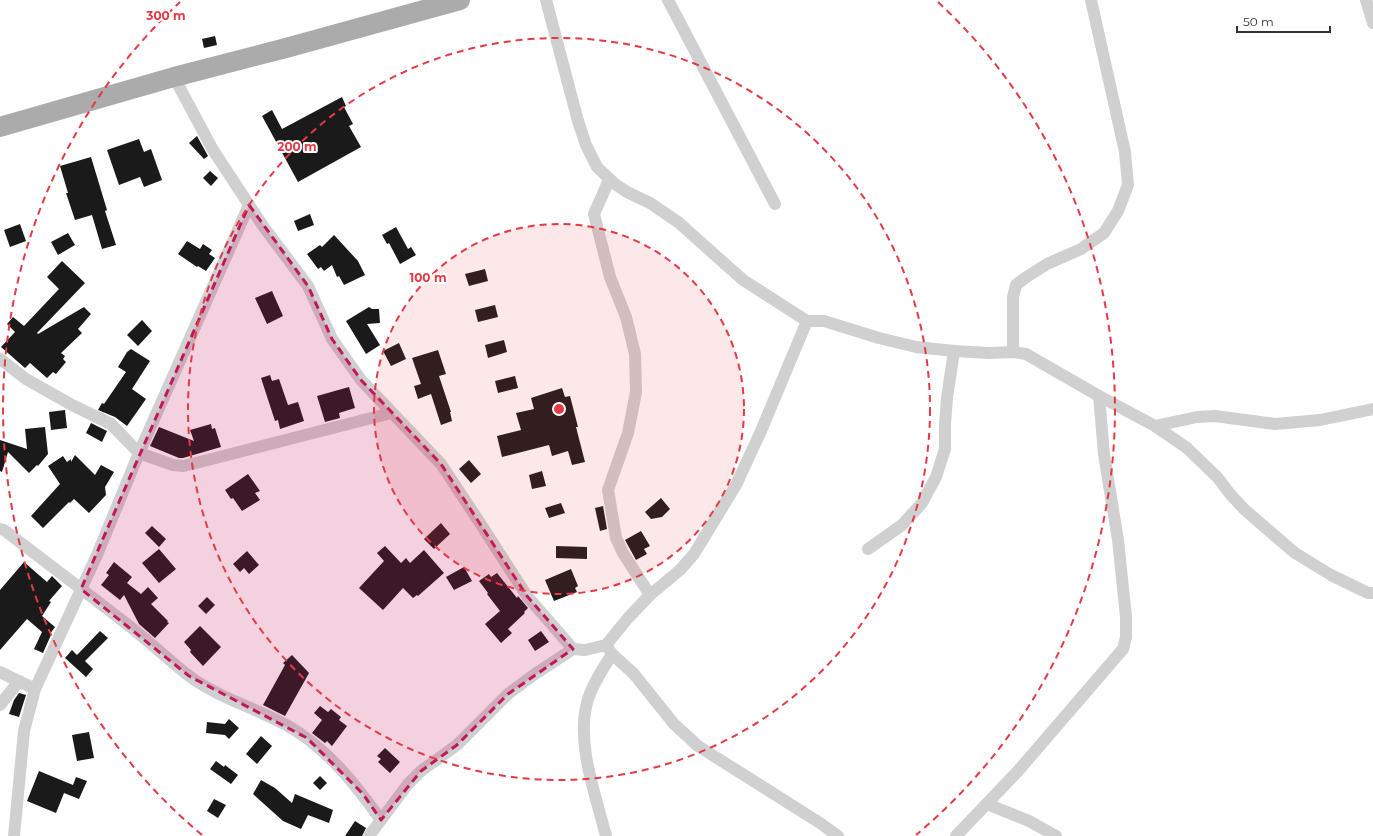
<svg xmlns="http://www.w3.org/2000/svg" width="1373" height="836" viewBox="0 0 1373 836" font-family="Montserrat,sans-serif">
<style>
.building{fill:#1a1a1a}
.lines{fill:none;stroke-linecap:round;stroke-linejoin:round}
.street{stroke:#d0d0d0;stroke-width:12}
.primary{stroke:#ababab;stroke-width:20}
.marked{fill:#c2185b;fill-opacity:0.2;stroke:#c2185b;stroke-width:3;stroke-dasharray:8 5;stroke-linejoin:round}
.ring{fill:none;stroke:#e63946;stroke-width:2;stroke-dasharray:7 5}
.centre{fill:#e63946;stroke:#fff;stroke-width:2}
.ring-label{font-size:12px;text-anchor:middle;font-weight:bold;fill:#e63946;stroke:#fff;stroke-width:4;stroke-linejoin:round;paint-order:stroke}
</style>
<rect width="100%" height="100%" fill="#fff"/>
<!-- building -->
<g class="building">
<path d="M215,36L217,45L204,48L202,39Z"/>
<path d="M342,97L346,106L344,107L353,124L349,126L361,147L298,182L262,116L272,110L282,129Z"/>
<path d="M197,136L208,156L204,159L189,143Z"/>
<path d="M139,139L144,152L151,149L162,180L144,187L140,177L119,185L107,150Z"/>
<path d="M91,157L107,210L105,211L116,245L102,249L92,215L75,220L66,193H68L60,166Z"/>
<path d="M210,171L218,178L211,186L203,178Z"/>
<path d="M310,214L314,225L298,231L294,221Z"/>
<path d="M20,224L26,241L10,247L4,230Z"/>
<path d="M396,227L408,249L411,247L416,255L400,264L389,243L387,244L382,235Z"/>
<path d="M68,233L75,245L58,255L51,242Z"/>
<path d="M334,235L358,261L365,275L344,285L339,276L337,277L332,265L324,271L321,267L318,269L307,254L320,245L322,247Z"/>
<path d="M187,241L200,249L203,244L212,250L209,254L215,258L206,271L198,266L197,267L178,254Z"/>
<path d="M62,261L85,283L37,333L38,334L84,307L91,314L78,329L82,333L61,353L65,356L63,359L66,362L56,374L53,372L47,378L30,363L25,368L1,347L15,332L7,324L13,317L24,326L59,289L47,277Z"/>
<path d="M485,269L488,281L469,286L465,274Z"/>
<path d="M272,291L283,316L267,324L255,298Z"/>
<path d="M495,305L498,317L478,322L475,310Z"/>
<path d="M369,307L372,309H379L380,323L367,324L380,345L366,354L346,321Z"/>
<path d="M142,320L152,331L138,346L127,335Z"/>
<path d="M504,340L507,352L488,358L485,345Z"/>
<path d="M399,343L406,359L391,366L383,351Z"/>
<path d="M131,349L150,361L132,389L146,399L127,426L115,417L98,410L102,403L104,404L126,372L118,367L127,352Z"/>
<path d="M438,350L446,374L439,376L451,412H450L452,421L441,425L431,394L418,399L414,386L421,384L412,358Z"/>
<path d="M270,375L272,381L279,379L288,405L298,402L304,421L280,429L278,420L275,421L261,378Z"/>
<path d="M515,376L518,388L498,393L495,381Z"/>
<path d="M349,387L355,408L339,413L340,418L325,422L317,396Z"/>
<path d="M562,388L565,397L570,396L578,427H576L585,462L572,465L568,451L552,456L549,445L502,457L497,436L521,430L516,413L534,409L531,398Z"/>
<path d="M65,410L67,428L51,430L49,412Z"/>
<path d="M91,423L107,431L102,442L86,433Z"/>
<path d="M211,424L212,429L215,428L221,447L183,458H179L150,446L159,427L194,441L190,430Z"/>
<path d="M45,427L48,454L38,466L37,465L29,473L8,452L2,472L0,471V440L27,449L25,429Z"/>
<path d="M75,455L95,475L101,465L114,472L105,487L106,495L89,513L74,499L70,503L69,502L43,528L31,516L60,484L48,466L63,456L67,462L71,459V462Z"/>
<path d="M469,460L481,474L471,483L459,469Z"/>
<path d="M542,471L546,486L532,489L529,475Z"/>
<path d="M248,474L260,491L255,493L260,500L242,511L233,498L231,499L225,490Z"/>
<path d="M661,498L670,509L662,517L651,519L645,512Z"/>
<path d="M561,503L565,513L549,518L545,508Z"/>
<path d="M603,506L607,529L600,531L595,508Z"/>
<path d="M441,523L450,534L434,549L424,539Z"/>
<path d="M152,526L166,539L159,547L145,533Z"/>
<path d="M641,531L650,546L644,549L647,554L636,560L625,540Z"/>
<path d="M385,546L401,563L406,558L410,563L424,550L444,573L418,596L417,595L413,598L403,588L383,610L359,588L384,561L377,553Z"/>
<path d="M556,546L587,547V559L556,558Z"/>
<path d="M159,549L176,569L159,583L142,563Z"/>
<path d="M247,551L259,565L249,574L244,568L240,572L233,564Z"/>
<path d="M24,562L47,582L52,576L62,586L49,601L51,602L42,616L55,627L50,634L51,635L43,653L34,649L42,632L27,619L0,650V590Z"/>
<path d="M114,562L132,577L127,583L141,594L148,587L158,598L151,604L168,621L167,622L169,623L155,638L139,624L124,595L120,600L101,585L109,575L106,573Z"/>
<path d="M464,567L472,581L454,590L446,577Z"/>
<path d="M571,569L578,586L575,588L577,592L554,601L545,580Z"/>
<path d="M497,573L517,598L518,596L528,608L524,612L525,613L508,629L512,633L501,643L485,624L500,611L487,594L488,593L479,581L489,574L491,577Z"/>
<path d="M207,597L215,605L206,614L198,606Z"/>
<path d="M200,626L221,647L203,666L190,652L191,650L184,642Z"/>
<path d="M100,631L108,638L85,661L93,669L86,677L65,658L72,650L77,655Z"/>
<path d="M541,631L549,642L535,651L528,640Z"/>
<path d="M292,655L309,673L285,716L263,705L285,665L283,663Z"/>
<path d="M19,693L26,695L19,717L9,714L14,700Z"/>
<path d="M320,706L328,712L331,709L341,717L339,720L347,726L332,746L327,741L325,743L312,733L322,720L314,713Z"/>
<path d="M229,719L239,728L229,739L225,735L206,733L207,722L225,724Z"/>
<path d="M89,732L94,758L77,761L72,735Z"/>
<path d="M261,736L272,746L257,764L246,754Z"/>
<path d="M385,748L400,762L390,773L378,762L381,759L377,756Z"/>
<path d="M216,761L224,767L225,765L238,775L231,784L210,769Z"/>
<path d="M39,771L73,785L76,777L87,781L79,799L64,793L56,813L27,801Z"/>
<path d="M320,776L327,783L320,790L313,783Z"/>
<path d="M261,780L275,788L292,803L295,794L333,810L329,823L308,815L301,829L283,821L253,794Z"/>
<path d="M214,799L226,805L218,818L207,811Z"/>
<path d="M355,821L366,828L362,836H345Z"/>
</g>
<g class="lines">
<!-- street -->
<g class="street">
<path d="M546,0L578,121L586,145L597,167L615,184L627,192L650,203L678,222L743,280L807,321H824L879,338L916,347L954,351L989,353L1013,352L1026,354L1099,396L1155,426L1187,448L1218,478L1230,494L1245,510L1295,553L1331,575L1368,593H1373"/>
<path d="M668,0L775,204"/>
<path d="M1366,0L1373,23"/>
<path d="M174,77L213,150L263,226L308,286L332,339L361,380L441,464L480,523L527,596L573,649"/>
<path d="M609,180L594,214L610,277L626,317L635,354L636,392L628,433L608,490L616,538L623,553L650,595"/>
<path d="M1013,352V297L1016,285L1025,278L1047,264L1081,249L1104,233L1118,211L1128,185L1125,152L1091,0"/>
<path d="M0,359L26,379L72,405L111,424L139,453L173,465L183,466L196,463L391,413"/>
<path d="M1155,426L1197,417L1215,416L1275,424L1320,420L1373,409"/>
<path d="M0,529L4,530C47,563 91,596 133,629C152,644 170,661 189,676C219,698 256,708 288,726C327,748 356,785 381,820"/>
<path d="M868,549L902,525L922,503L936,477L945,449V424L947,398L954,351"/>
<path d="M606,645L612,654L634,674L674,724L698,746L820,823L838,836"/>
<path d="M0,672L35,689"/>
<path d="M0,705L19,681"/>
<path d="M987,804L1029,821L1056,836"/>
<path d="M14,836L24,731L35,689L97,555L139,453L249,205"/>
<path d="M369,836L408,784L421,771L457,745L508,694L535,674L573,649L585,650L606,645L628,618L650,595L680,570L694,554L736,485L761,431L807,321"/>
<path d="M606,836C596,796 576,744 587,703C591,686 603,669 612,654"/>
<path d="M956,836L1018,771L1123,649L1126,637V617L1118,540L1104,454L1099,396"/>
</g>
<!-- primary -->
<path class="primary" d="M0,127L174,77L286,48L460,0"/>
</g>
<!-- marked area -->
<path class="marked" d="M249,205L308,286L332,339L361,380L441,464L527,596L573,649L508,694L457,745L421,771L381,820L363,794L307,738L189,676L81,589Z"/>
<!-- distance rings -->
<circle cx="559" cy="409" r="185" fill="#e63946" fill-opacity=".12"/>
<g class="ring">
<circle cx="559" cy="409" r="185"/>
<circle cx="559" cy="409" r="371"/>
<path d="M202 835A556 556 0 0 1 180 2M938 2A556 556 0 0 1 916 835"/>
</g>
<circle cx="559" cy="409" r="6" class="centre"/>
<g class="ring-label">
<text x="166" y="20">300 m</text>
<text x="297" y="151">200 m</text>
<text x="428" y="282">100 m</text>
</g>
<!-- scale -->
<path d="M1237 26v6h93v-6" fill="none" stroke="#333333" stroke-width="2"/>
<text x="1243" y="26" font-size="12" fill="#333333" stroke="#ffffff" stroke-width="3" paint-order="stroke">50 m</text>
</svg>
